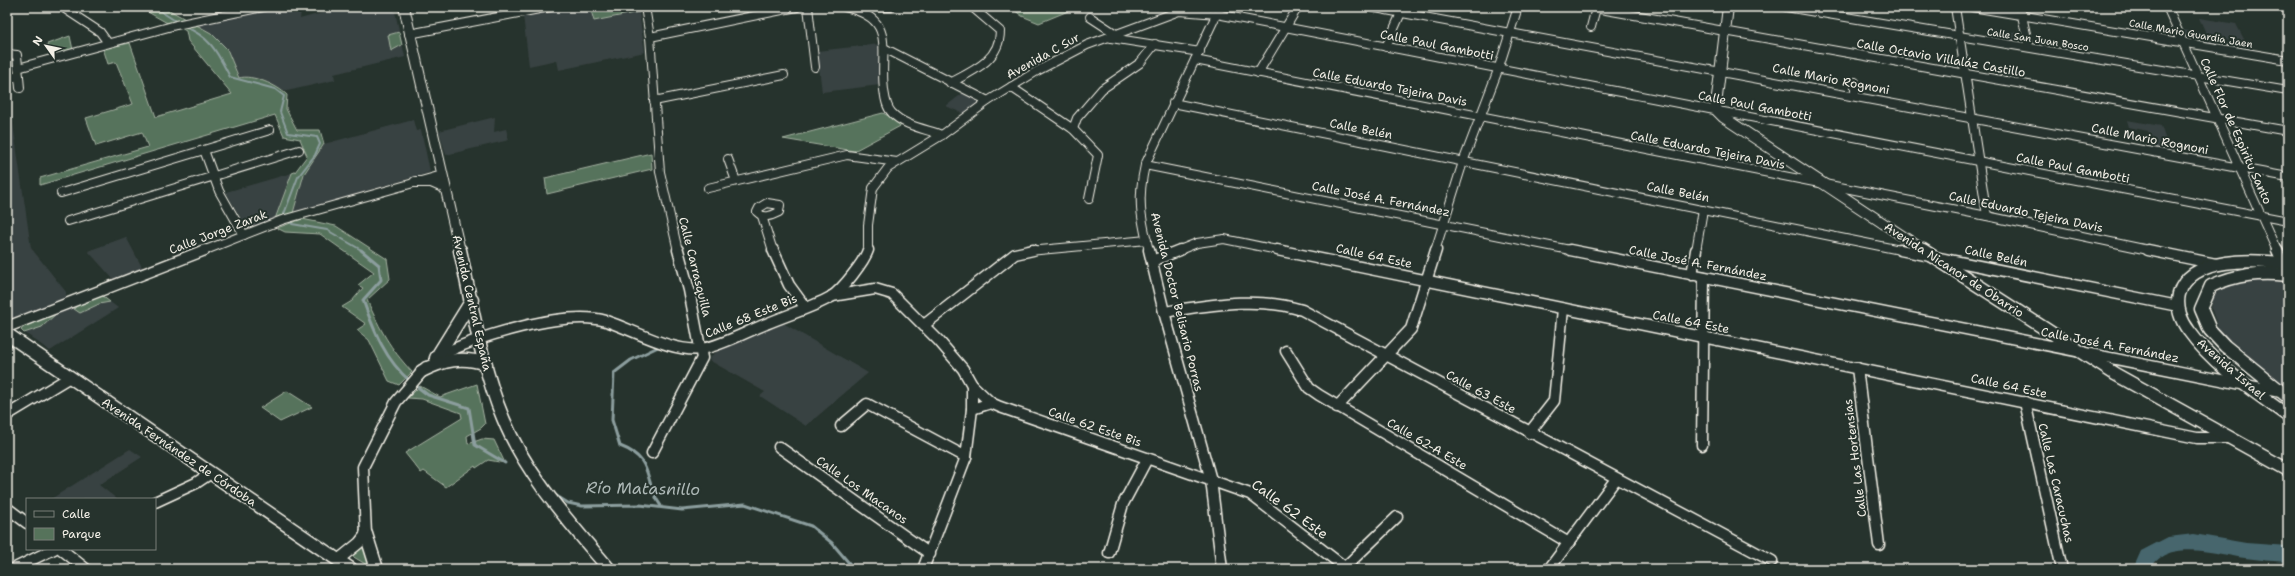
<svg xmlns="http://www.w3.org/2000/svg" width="2295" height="576" viewBox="0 0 2295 576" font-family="'Shantell Sans',sans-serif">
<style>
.built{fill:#394242}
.green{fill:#56735b;stroke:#a5b2a2}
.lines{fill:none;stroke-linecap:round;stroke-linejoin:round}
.stream-far1{stroke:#8c9e9e;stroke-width:2}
.stream{stroke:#8c9e9e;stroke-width:3}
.river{fill:#46666d;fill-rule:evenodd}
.minor-far1-casing{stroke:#f4f1e8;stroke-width:10}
.minor-casing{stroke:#f4f1e8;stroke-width:13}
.major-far1-casing{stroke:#f4f1e8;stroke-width:12}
.major-casing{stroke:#f4f1e8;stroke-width:15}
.minor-far1{stroke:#26332d;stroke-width:8}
.minor{stroke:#26332d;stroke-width:10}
.major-far1{stroke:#26332d;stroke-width:10}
.major{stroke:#26332d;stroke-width:12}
.labels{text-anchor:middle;stroke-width:4;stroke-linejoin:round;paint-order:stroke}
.far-street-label{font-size:10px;fill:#f4f1e8;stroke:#26332d}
.street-label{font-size:12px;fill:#f4f1e8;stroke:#26332d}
.near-street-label{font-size:14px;fill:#f4f1e8;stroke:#26332d}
.near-water-label{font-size:16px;font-style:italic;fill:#aeb9b7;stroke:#26332d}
</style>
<rect width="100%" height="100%" fill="#26332d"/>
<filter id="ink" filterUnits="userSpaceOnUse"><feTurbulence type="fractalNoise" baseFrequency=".025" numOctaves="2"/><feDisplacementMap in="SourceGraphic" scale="8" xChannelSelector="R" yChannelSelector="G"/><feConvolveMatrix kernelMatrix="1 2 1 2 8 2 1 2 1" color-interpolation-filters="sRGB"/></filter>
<g filter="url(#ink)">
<!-- built -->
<g class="built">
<path d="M281,7H297V9L301,10L300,19L343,7H391L395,12L405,57L334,74L335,80L287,91L239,78L227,48L193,23Z"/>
<path d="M563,7H590L594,21L639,12L645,52L559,70L557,60L529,66L523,15Z"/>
<path d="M2199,18L2236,24L2246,43L2218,39L2221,45L2187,40L2182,30L2206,33Z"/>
<path d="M1992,28L2018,33L2020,41L1994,37Z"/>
<path d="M880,44V85L822,92L817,51Z"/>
<path d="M963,93L981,103L964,114L946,106Z"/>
<path d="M11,110L31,248L66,292V298L9,321L7,320V112Z"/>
<path d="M495,117L494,132L506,129L509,140L446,155L439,131Z"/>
<path d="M413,120L416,131L421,130L430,171L428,173L293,213L304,174L324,144Z"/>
<path d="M2127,120L2161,126L2170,152L2155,149L2148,131L2129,127Z"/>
<path d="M292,173L275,219L253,226L246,227L226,192Z"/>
<path d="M126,237L143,269L114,280L88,251Z"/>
<path d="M2262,279L2288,280V389L2232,347L2218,327L2211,308L2214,296L2222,287Z"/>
<path d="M101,295L118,308L50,351L21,330L26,324Z"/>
<path d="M783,323L868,373L806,426L760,396L765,392L709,360L714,353Z"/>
<path d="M130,449L142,457L99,485L117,499H51Z"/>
</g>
<!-- green -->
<g class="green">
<path d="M139,7H164L187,20L169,24Z"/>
<path d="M590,7H637L639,12L594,21Z"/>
<path d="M1010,7H1078L1039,23L1022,16Z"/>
<path d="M193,23L211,33L227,49L239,78C252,74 277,85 287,95L286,109L297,130H320L324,144L304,174L293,213L275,219L292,173L295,172L307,156L300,139L284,136L275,115L40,185V178L148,147L142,132L96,146L86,118L133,104L116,62L108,64L103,48L130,43L156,117L232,94L188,41L186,31L179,27Z"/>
<path d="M399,32L402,45L391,51L388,35Z"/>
<path d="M70,36L73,50L50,56L47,44Z"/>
<path d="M883,113L904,124L854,151L783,139Z"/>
<path d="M651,153L652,169L547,194L545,178Z"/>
<path d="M302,219L336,226L387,259L390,279L367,300C381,331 389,347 412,372L399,385L389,381L369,340L357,330L366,324L342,307L352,301L363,288L358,285L374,272L320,234L285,232L277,228Z"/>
<path d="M101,295L110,302L99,304L80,313L74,309L78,304Z"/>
<path d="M59,311L42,327L24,333L21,330L26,324Z"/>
<path d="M477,384L485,424L481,428L467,436L468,444L482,439L494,440L505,463L488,460L476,468L475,466L446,487L424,471L421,473L405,453L462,418L461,413L422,399L408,398L420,386L440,397Z"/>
<path d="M287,391L312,407L280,422L260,408Z"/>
<path d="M364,544L372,568L352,556Z"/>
</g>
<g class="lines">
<!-- stream-far1 -->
<g class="stream-far1">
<path d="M154,7L177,22"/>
<path d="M183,26C211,37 217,52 230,77L275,89L284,96L280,112L288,133L317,137L320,144L315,155L298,177L284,214L292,224L327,230L363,251"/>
</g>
<!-- stream -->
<g class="stream">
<path d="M361,250L379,265L381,280L363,300C374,331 385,360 411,382"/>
<path d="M658,347L631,360L614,373L612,420L620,446C656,460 642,480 661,506"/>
<path d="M415,385L428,395L469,408L475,445L505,463"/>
<path d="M555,495L568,503L582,506L640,505L682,510L745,504L811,526L832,543L854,569"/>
</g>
<!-- river -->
<path class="river" d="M2194,534L2246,543L2288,546V562C2274,561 2259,560 2245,558C2219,555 2166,537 2151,569H2133L2141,551L2168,537Z"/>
<defs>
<g id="minor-far1">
<path d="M62,7L100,32L108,43"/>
<path d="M645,7L650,37L660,172L678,251"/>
<path d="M808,7L815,67"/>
<path d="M845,7C898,19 879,49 884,90C885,97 886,107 892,113C904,126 926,129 942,135"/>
<path d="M855,7H891"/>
<path d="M1370,7L2288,177"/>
<path d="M1589,7L2288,131"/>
<path d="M1786,7L2288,91"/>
<path d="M1955,7L1987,216"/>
<path d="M1972,7L2288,60"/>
<path d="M2020,7L2029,47"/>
<path d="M2168,9L2277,251"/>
<path d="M1090,17L1116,34"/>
<path d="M1591,27L1596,8"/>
<path d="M409,34L550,7"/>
<path d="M650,37L797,7"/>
<path d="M1111,38L1200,52"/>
<path d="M1386,47L1401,13"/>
<path d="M884,48L988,101"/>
<path d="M7,54L17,55L20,88"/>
<path d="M1195,60L1987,216L2153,251"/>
<path d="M18,68L176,25L263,7"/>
<path d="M1258,73L1298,7"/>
<path d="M7,79L19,76"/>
<path d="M1855,82V96"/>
<path d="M950,83C973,71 1000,60 1000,31L972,7"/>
<path d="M1011,87L1073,129L1098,155L1089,199"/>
<path d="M654,101L784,75"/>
<path d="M1173,103L1905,251"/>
<path d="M1073,129L1077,118L1102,89L1140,63L1155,44"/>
<path d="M204,150L219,191L244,235"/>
<path d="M728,159L736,181"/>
<path d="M1145,165L1575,251"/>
<path d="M708,188L847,155L897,162"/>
<path d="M61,193L270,130"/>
<path d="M767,203L780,205L779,212C771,216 764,219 757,212L759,208Z"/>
<path d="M762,216L773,251"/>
<path d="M68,221L299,150"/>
<path d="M203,251L282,220L442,175"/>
<path d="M868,251V225L873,188L888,168L942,135L988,101L1037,71L1087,45L1179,11L1217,14L2288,221"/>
<path d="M1029,251L1147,240"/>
<path d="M1149,251C1141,217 1137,200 1145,165L1220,7"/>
<path d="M1177,251L1197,243L1224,239L1282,251"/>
<path d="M1435,251L1463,162L1498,70L1518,7"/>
<path d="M1696,251L1703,210"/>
</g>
<g id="minor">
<path d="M773,250L789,285L805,307"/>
<path d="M1149,250L1164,312L1211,480L1222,569"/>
<path d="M1277,250L2197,438H2229"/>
<path d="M1570,250L2281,392"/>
<path d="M1900,250L2178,306"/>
<path d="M2148,250L2216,264"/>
<path d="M2277,250L2283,263"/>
<path d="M1152,261L1180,250"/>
<path d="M1692,275L1696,250"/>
<path d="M832,296L875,289L892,294L939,341L963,369L972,385V409L966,457L923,569"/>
<path d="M1164,312C1211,305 1256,296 1302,310L1772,561"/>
<path d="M924,325L1015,254L1033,250"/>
<path d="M7,327L205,250"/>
<path d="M1286,351L1309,388L1319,395L1569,543"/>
<path d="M437,357C475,337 565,309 606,321C634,330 673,353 702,349C723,345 746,332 766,324C787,315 811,308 831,297C842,290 864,262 868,250"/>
<path d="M1857,368L1879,545"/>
<path d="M972,385L991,403L1000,407L1250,494L1347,569"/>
<path d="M2025,402L2062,569"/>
<path d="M1337,407L1411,329L1436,250"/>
<path d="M972,409L991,403"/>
<path d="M7,415L70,377"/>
<path d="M841,426L867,404L966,457"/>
<path d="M1529,433L1554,401L1563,309"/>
<path d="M1702,445L1704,277"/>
<path d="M779,447L930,554"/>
<path d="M652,453L702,358L689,290L678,250"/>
<path d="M155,502L196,483L211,473"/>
<path d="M7,508L27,523"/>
<path d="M61,549L86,569"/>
<path d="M1109,553L1123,504L1147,459"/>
<path d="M338,560L359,543L366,534L363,467L396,402L426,367"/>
<path d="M13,569L54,549"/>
<path d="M1343,569L1397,517"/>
<path d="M1549,569L1616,479"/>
</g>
<g id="major-far1">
<path d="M404,7L460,251"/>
<path d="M1728,7L1716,105L1717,111L1723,117L1925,251"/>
<path d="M415,182H431L445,188"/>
</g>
<g id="major">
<path d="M460,250C472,304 481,366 503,418C526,475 570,523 609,569"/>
<path d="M1923,250L2115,374L2288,470"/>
<path d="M2288,264C2257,260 2190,255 2179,294C2176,307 2181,321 2189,331C2214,366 2254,391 2288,416"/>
<path d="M2288,275C2260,272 2237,274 2211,286L2201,309L2210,330L2225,346L2288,397"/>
<path d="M7,334L351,569"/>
<path d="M436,358L472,300"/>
<path d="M422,371C444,360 462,356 486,364"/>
<path d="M366,534L377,569"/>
</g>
</defs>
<!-- minor-far1 casing -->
<use href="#minor-far1" class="minor-far1-casing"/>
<!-- minor casing -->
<use href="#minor" class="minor-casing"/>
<!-- major-far1 casing -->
<use href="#major-far1" class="major-far1-casing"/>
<!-- major casing -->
<use href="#major" class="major-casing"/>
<!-- minor-far1 -->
<use href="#minor-far1" class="minor-far1"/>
<!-- minor -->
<use href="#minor" class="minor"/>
<!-- major-far1 -->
<use href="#major-far1" class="major-far1"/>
<!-- major -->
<use href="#major" class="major"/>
</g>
</g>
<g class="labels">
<!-- far-street labels -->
<g class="far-street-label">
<text transform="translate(2191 33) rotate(10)" y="4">Calle Mario Guardia Jaen</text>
<text transform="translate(2038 39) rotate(9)" y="4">Calle San Juan Bosco</text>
</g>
<!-- street labels -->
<g class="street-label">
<text transform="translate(1437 45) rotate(11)" y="4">Calle Paul Gambotti</text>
<text transform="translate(1043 56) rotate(-29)" y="4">Avenida C Sur</text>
<text transform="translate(1941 58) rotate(10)" y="4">Calle Octavio Villaláz Castillo</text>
<text transform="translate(1831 79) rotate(11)" y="4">Calle Mario Rognoni</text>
<text transform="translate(1390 87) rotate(11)" y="4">Calle Eduardo Tejeira Davis</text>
<text transform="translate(1755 106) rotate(11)" y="4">Calle Paul Gambotti</text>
<text transform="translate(1361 129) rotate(11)" y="4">Calle Belén</text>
<text transform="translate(2236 131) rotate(66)" y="4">Calle Flor de Espiritu Santo</text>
<text transform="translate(2150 139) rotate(11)" y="4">Calle Mario Rognoni</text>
<text transform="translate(1708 150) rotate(11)" y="4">Calle Eduardo Tejeira Davis</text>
<text transform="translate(2073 168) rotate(11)" y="4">Calle Paul Gambotti</text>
<text transform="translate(1678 192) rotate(11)" y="4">Calle Belén</text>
<text transform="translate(1381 199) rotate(11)" y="4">Calle José A. Fernández</text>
<text transform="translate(2026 212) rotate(12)" y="4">Calle Eduardo Tejeira Davis</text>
<text transform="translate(218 232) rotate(-21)" y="4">Calle Jorge Zarak</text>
<text transform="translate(1374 256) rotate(12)" y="4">Calle 64 Este</text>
<text transform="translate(1996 256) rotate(12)" y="4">Calle Belén</text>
<text transform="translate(1698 263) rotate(11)" y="4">Calle José A. Fernández</text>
<text transform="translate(695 267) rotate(76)" y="4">Calle Carrasquilla</text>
<text transform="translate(1954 270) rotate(33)" y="4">Avenida Nicanor de Obarrio</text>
<text transform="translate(1177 302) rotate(76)" y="4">Avenida Doctor Belisario Porras</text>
<text transform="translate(472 303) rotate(77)" y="4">Avenida Central España</text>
<text transform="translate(751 316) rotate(-22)" y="4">Calle 68 Este Bis</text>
<text transform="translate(1691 322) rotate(11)" y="4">Calle 64 Este</text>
<text transform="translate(2110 345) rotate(11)" y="4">Calle José A. Fernández</text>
<text transform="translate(2231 369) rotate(41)" y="4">Avenida Israel</text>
<text transform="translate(2009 386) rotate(12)" y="4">Calle 64 Este</text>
<text transform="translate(1481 392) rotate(28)" y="4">Calle 63 Este</text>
<text transform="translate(1095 427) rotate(19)" y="4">Calle 62 Este Bis</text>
<text transform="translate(1427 444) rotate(30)" y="4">Calle 62-A Este</text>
<text transform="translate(179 452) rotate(34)" y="4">Avenida Fernández de Córdoba</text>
<text transform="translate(1855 458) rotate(-97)" y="4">Calle Las Hortensias</text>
<text transform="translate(2056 483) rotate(77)" y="4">Calle Las Caracuchas</text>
<text transform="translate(862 490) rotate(35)" y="4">Calle Los Macanos</text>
</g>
<!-- near-street labels -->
<g class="near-street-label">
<text transform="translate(1290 509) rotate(36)" y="5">Calle 62 Este</text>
</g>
<!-- near-water labels -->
<g class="near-water-label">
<text transform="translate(643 488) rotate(1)" y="6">Río Matasnillo</text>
</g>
</g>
<!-- margin -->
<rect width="2295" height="576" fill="none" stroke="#26332d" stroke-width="24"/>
<rect x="12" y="12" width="2271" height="552" fill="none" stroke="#f4f1e8" stroke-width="1.5" filter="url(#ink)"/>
<!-- legend -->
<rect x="26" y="498" width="130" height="52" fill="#26332d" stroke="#787f78"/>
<rect x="34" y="511" width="20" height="6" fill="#26332d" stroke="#787f78"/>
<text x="62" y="518" font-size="12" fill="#f4f1e8">Calle</text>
<rect x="34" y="528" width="20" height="12" fill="#56735b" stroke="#787f78"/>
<text x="62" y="538" font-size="12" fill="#f4f1e8">Parque</text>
<!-- north arrow -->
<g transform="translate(46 46) rotate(303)" stroke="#26332d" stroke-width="3" paint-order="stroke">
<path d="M0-3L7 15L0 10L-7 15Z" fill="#f4f1e8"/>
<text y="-6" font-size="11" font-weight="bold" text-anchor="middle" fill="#f4f1e8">N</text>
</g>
</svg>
